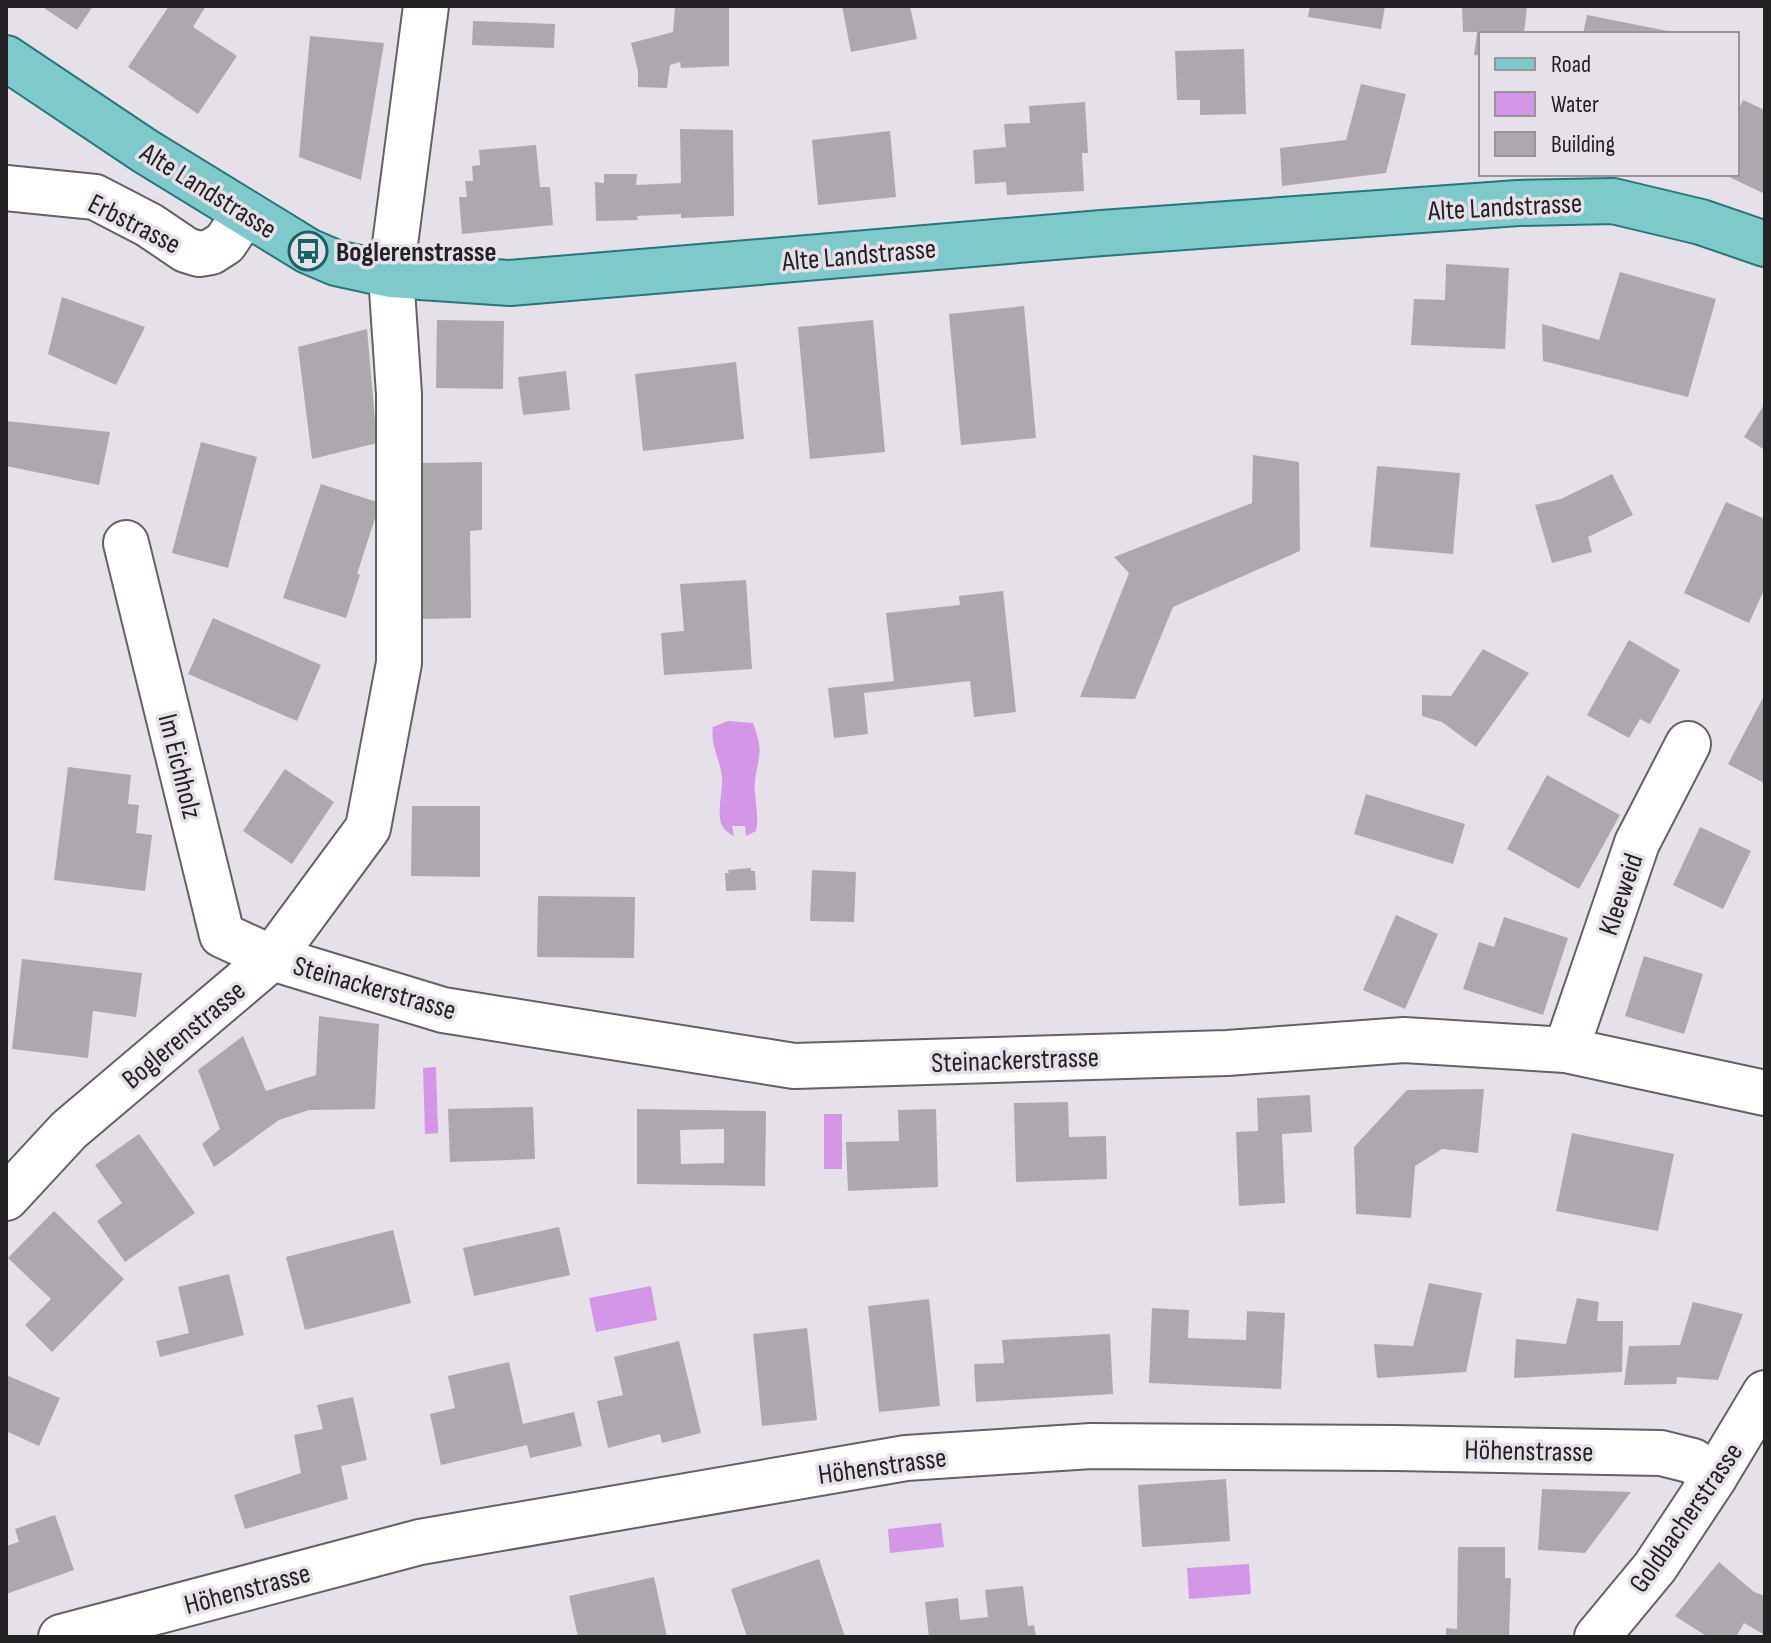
<svg xmlns="http://www.w3.org/2000/svg" width="1771" height="1643" viewBox="0 0 1771 1643" font-family="'Sofia Sans Condensed',sans-serif">
<style>
.water{fill:#d496e6}
.building{fill:#ada8ae;fill-rule:evenodd}
.lines{fill:none;stroke-linecap:round;stroke-linejoin:round}
.minor-casing{stroke:#656066;stroke-width:48}
.major-casing{stroke:#26777a;stroke-width:48}
.minor{stroke:#fff;stroke-width:44}
.major{stroke:#7ecacb;stroke-width:44}
.labels{text-anchor:middle;stroke-width:7;stroke-linejoin:round;paint-order:stroke}
.street-label{font-size:28px;fill:#232124;stroke:#e6e1e8}
.poi-label{font-size:28px;font-weight:bold;fill:#232124;stroke:#e6e1e8;text-anchor:start}
</style>
<rect width="100%" height="100%" fill="#e6e1e8"/>
<!-- water -->
<g class="water">
<path d="M728,721L753,723C764,753 759,752 755,780C753,798 760,812 756,831L746,836L745,826H732L734,836C728,833 723,829 721,823C717,809 723,791 722,777C720,759 710,745 713,727Z"/>
<path d="M436,1067L438,1133L425,1134L423,1068Z"/>
<rect x="824" y="1114" width="18" height="55"/>
<path d="M651,1286L657,1320L596,1332L589,1298Z"/>
<path d="M941,1523L944,1547L890,1553L888,1529Z"/>
<path d="M1249,1564L1251,1594L1189,1599L1187,1568Z"/>
</g>
<!-- building -->
<g class="building">
<path d="M41,6H93L77,30Z"/>
<path d="M169,6H206L193,27L237,56L198,114L128,67Z"/>
<path d="M675,6H729V66L681,68L680,62L670,65L667,88L638,87V71L631,43L673,32Z"/>
<path d="M842,6H910L917,39L851,52Z"/>
<path d="M1310,6H1385L1381,29L1308,17Z"/>
<path d="M1462,6H1527L1524,34H1481V56L1474,55L1477,32H1463Z"/>
<path d="M1587,15L1678,33V34H1583Z"/>
<path d="M473,21L555,24L554,48L472,45Z"/>
<path d="M310,36L384,43L361,180L299,157Z"/>
<path d="M1244,49L1246,114L1200,115V100H1177L1175,51Z"/>
<path d="M1361,84L1406,94L1386,173L1282,186L1280,148L1346,140Z"/>
<path d="M1743,100L1765,110V194L1723,174H1737V113Z"/>
<path d="M1085,102L1088,153H1082L1084,191L1007,195L1006,182L975,184L973,150L1006,147L1004,124L1030,123L1029,106Z"/>
<path d="M680,129L733,130L734,216L681,218V214L637,216L638,220L596,221L595,182L604,183V174H637L636,185L681,183Z"/>
<path d="M890,131L896,197L818,205L812,140Z"/>
<path d="M536,145L540,187H550L553,225L462,234L459,197H467L465,181H473L472,166L480,165L479,150Z"/>
<path d="M1446,264L1509,268L1505,349L1411,345L1414,299L1445,300Z"/>
<path d="M1620,272L1716,299L1688,397L1543,361L1542,324L1599,340Z"/>
<path d="M62,297L145,327L116,385L48,354Z"/>
<path d="M1024,306L1036,438L961,445L949,314Z"/>
<path d="M437,320L504,321L503,389L436,388Z"/>
<path d="M873,320L885,452L810,459L798,327Z"/>
<path d="M367,329L377,443L312,459L298,347Z"/>
<path d="M736,362L744,439L643,451L635,374Z"/>
<path d="M566,371L570,410L523,415L518,377Z"/>
<path d="M1765,403V450L1744,437Z"/>
<path d="M6,421L110,432L99,485L6,466Z"/>
<path d="M201,442L257,457L228,568L172,553Z"/>
<path d="M1253,455L1299,462L1300,551L1173,607L1135,699L1080,697L1129,573L1114,557L1252,503Z"/>
<path d="M482,462V530L470,531L471,618L423,619L422,463Z"/>
<path d="M1377,466L1460,473L1453,554L1370,547Z"/>
<path d="M1612,474L1633,515L1588,537L1592,552L1552,563L1535,505L1561,499Z"/>
<path d="M321,484L380,503L357,574L360,575L346,618L283,598Z"/>
<path d="M1726,502L1765,519V588L1749,623L1684,593Z"/>
<path d="M746,580L752,669L664,675L661,633L684,631L680,584Z"/>
<path d="M1003,591L1016,712L974,717L970,681L864,693L868,734L834,738L828,688L894,681L886,613L960,605L959,596Z"/>
<path d="M213,618L321,665L297,721L188,674Z"/>
<path d="M1629,640L1680,670L1650,724L1640,719L1629,738L1587,715Z"/>
<path d="M1483,649L1529,673L1476,747L1442,722L1422,716V695L1451,696Z"/>
<path d="M1765,694V781L1764,783L1728,764Z"/>
<path d="M68,767L131,775L128,804L139,805L136,833L152,835L145,891L54,880Z"/>
<path d="M285,769L334,802L292,864L243,831Z"/>
<path d="M1547,775L1620,815L1579,889L1507,849Z"/>
<path d="M1366,794L1465,824L1453,864L1354,834Z"/>
<path d="M412,806H480V877L411,876Z"/>
<path d="M1700,827L1751,851L1723,909L1673,885Z"/>
<path d="M751,868V871H755L756,890L726,891L725,873H729L728,870Z"/>
<path d="M812,870L856,872L854,922L810,921Z"/>
<path d="M538,896L635,897L634,958L537,957Z"/>
<path d="M1396,915L1438,934L1405,1009L1363,990Z"/>
<path d="M1504,917L1568,938L1543,1015L1463,989L1479,942L1494,947Z"/>
<path d="M1644,956L1703,974L1684,1034L1625,1016Z"/>
<path d="M22,959L142,973L136,1017L93,1011L88,1058L12,1049Z"/>
<path d="M319,1016L379,1024L375,1109L309,1110L279,1120L214,1167L202,1144L220,1129L198,1070L243,1036L266,1091L316,1075Z"/>
<path d="M1484,1089L1478,1153L1442,1149L1415,1166L1411,1218L1356,1214L1354,1147L1407,1090Z"/>
<path d="M1310,1095L1312,1132L1282,1134L1285,1203L1239,1206L1236,1132L1258,1131L1257,1098Z"/>
<path d="M1068,1102L1069,1137L1106,1136L1107,1179L1016,1182L1014,1103Z"/>
<path d="M533,1107L535,1159L450,1162L448,1109Z"/>
<path d="M637,1109L766,1111L765,1186L637,1184ZM724,1129V1163L681,1164L680,1130Z"/>
<path d="M936,1109L938,1187L848,1191L846,1142L899,1141L898,1110Z"/>
<path d="M1572,1133L1674,1154L1658,1231L1556,1211Z"/>
<path d="M139,1134L195,1213L125,1262L97,1221L122,1203L95,1165Z"/>
<path d="M54,1211L124,1279L52,1352L25,1325L51,1299L8,1258Z"/>
<path d="M559,1227L570,1275L474,1296L463,1248Z"/>
<path d="M393,1230L411,1303L305,1330L286,1257Z"/>
<path d="M229,1274L244,1335L160,1357L156,1341L189,1333L178,1287Z"/>
<path d="M1429,1283L1482,1293L1466,1372L1377,1378L1374,1344L1413,1346Z"/>
<path d="M1577,1298L1599,1302L1597,1321H1623L1622,1372L1514,1378L1516,1339L1566,1344Z"/>
<path d="M929,1299L940,1406L879,1412L868,1306Z"/>
<path d="M1693,1302L1743,1314L1718,1380L1677,1377L1676,1384L1624,1385L1629,1346L1680,1345Z"/>
<path d="M1152,1308L1189,1310L1188,1338L1246,1340L1247,1311L1285,1313L1281,1389L1149,1383Z"/>
<path d="M807,1328L817,1420L762,1426L753,1334Z"/>
<path d="M1110,1334L1113,1394L976,1402L974,1364L1004,1363L1002,1340Z"/>
<path d="M679,1341L701,1433L662,1443L660,1434L608,1448L597,1401L623,1395L614,1357Z"/>
<path d="M509,1362L523,1424L574,1412L582,1446L530,1458L527,1445L441,1465L430,1414L455,1408L448,1376Z"/>
<path d="M6,1375L60,1398L39,1446L6,1431Z"/>
<path d="M353,1397L367,1460L341,1466L348,1499L245,1529L234,1495L301,1473L294,1435L323,1429L317,1405Z"/>
<path d="M1226,1479L1230,1541L1142,1547L1138,1485Z"/>
<path d="M1542,1489L1631,1492L1585,1553L1538,1550Z"/>
<path d="M55,1515L74,1570L6,1594V1546L19,1542L15,1529Z"/>
<path d="M1458,1547H1505V1578H1511L1509,1637H1446V1628L1457,1629Z"/>
<path d="M819,1559L845,1637H747L731,1589Z"/>
<path d="M1719,1562L1754,1592L1765,1596V1635L1744,1623L1736,1637H1708L1675,1616Z"/>
<path d="M654,1577L667,1637H578L569,1596Z"/>
<path d="M1023,1586L1028,1626L1034,1625L1036,1637H929L925,1602L958,1598L960,1620L988,1617L985,1590Z"/>
</g>
<g class="lines">
<defs>
<g id="minor">
<path d="M6,188L95,197L149,225L186,250L199,254L211,252L225,243L245,213"/>
<path d="M126,543L222,935L272,958L443,1010L794,1066L1227,1053L1404,1040L1566,1050L1765,1093"/>
<path d="M1566,1050L1637,843L1688,744"/>
<path d="M6,1198L69,1130L272,958L368,828L399,663V394L391,275L426,6"/>
<path d="M61,1637L420,1542L906,1458L1091,1446L1395,1448L1661,1453L1693,1461L1714,1478"/>
<path d="M1597,1637L1655,1567L1714,1478L1765,1393"/>
</g>
<path id="major" d="M6,58L145,151L308,251L336,263L391,275L510,283L1102,233L1518,203L1613,201L1701,222L1765,244"/>
</defs>
<!-- minor casing -->
<use href="#minor" class="minor-casing"/>
<!-- major casing -->
<use href="#major" class="major-casing"/>
<!-- minor -->
<use href="#minor" class="minor"/>
<!-- major -->
<use href="#major" class="major"/>
</g>
<!-- icons -->
<defs>
<symbol id="bus-ring" viewBox="-11 -11 22 22"><circle r="9.5" fill="#e6e1e8" stroke="#146466" stroke-width="1.5"/><path d="M-5-6H5V4H4V6H2V4H-2V6H-4V4H-5ZM-3.5-4V0h7V-4ZM-3.5 1.2v1.5H-2V1.2ZM2 1.2v1.5H3.5V1.2Z" fill="#146466"/></symbol>
</defs>
<g fill-rule="evenodd">
<use href="#bus-ring" x="286" y="229" width="44" height="44"/>
</g>
<g class="labels">
<!-- street labels -->
<g class="street-label">
<text transform="translate(209 190) rotate(32)" y="10">Alte Landstrasse</text>
<text transform="translate(1505 206) rotate(-3)" y="10">Alte Landstrasse</text>
<text transform="translate(135 223) rotate(27)" y="10">Erbstrasse</text>
<text transform="translate(859 254) rotate(-5)" y="10">Alte Landstrasse</text>
<text transform="translate(181 766) rotate(76)" y="10">Im Eichholz</text>
<text transform="translate(1620 894) rotate(-71)" y="10">Kleeweid</text>
<text transform="translate(375 987) rotate(16)" y="10">Steinackerstrasse</text>
<text transform="translate(183 1034) rotate(-40)" y="10">Boglerenstrasse</text>
<text transform="translate(1015 1059) rotate(-2)" y="10">Steinackerstrasse</text>
<text transform="translate(1529 1450) rotate(1)" y="10">Höhenstrasse</text>
<text transform="translate(882 1465) rotate(-8)" y="10">Höhenstrasse</text>
<text transform="translate(1685 1517) rotate(-55)" y="10">Goldbacherstrasse</text>
<text transform="translate(247 1588) rotate(-15)" y="10">Höhenstrasse</text>
</g>
<!-- poi labels -->
<g class="poi-label">
<text x="336" y="261">Boglerenstrasse</text>
</g>
</g>
<!-- border -->
<rect width="1771" height="1643" fill="none" stroke="#232124" stroke-width="16"/>
<!-- legend -->
<rect x="1479" y="32" width="260" height="144" fill="#e6e1e8" stroke="#98949a" stroke-width="2"/>
<rect x="1495" y="58" width="40" height="12" fill="#7ecacb" stroke="#98949a" stroke-width="2"/>
<text x="1551" y="72" font-size="24" fill="#232124">Road</text>
<rect x="1495" y="92" width="40" height="24" fill="#d496e6" stroke="#98949a" stroke-width="2"/>
<text x="1551" y="112" font-size="24" fill="#232124">Water</text>
<rect x="1495" y="132" width="40" height="24" fill="#ada8ae" stroke="#98949a" stroke-width="2"/>
<text x="1551" y="152" font-size="24" fill="#232124">Building</text>
</svg>
